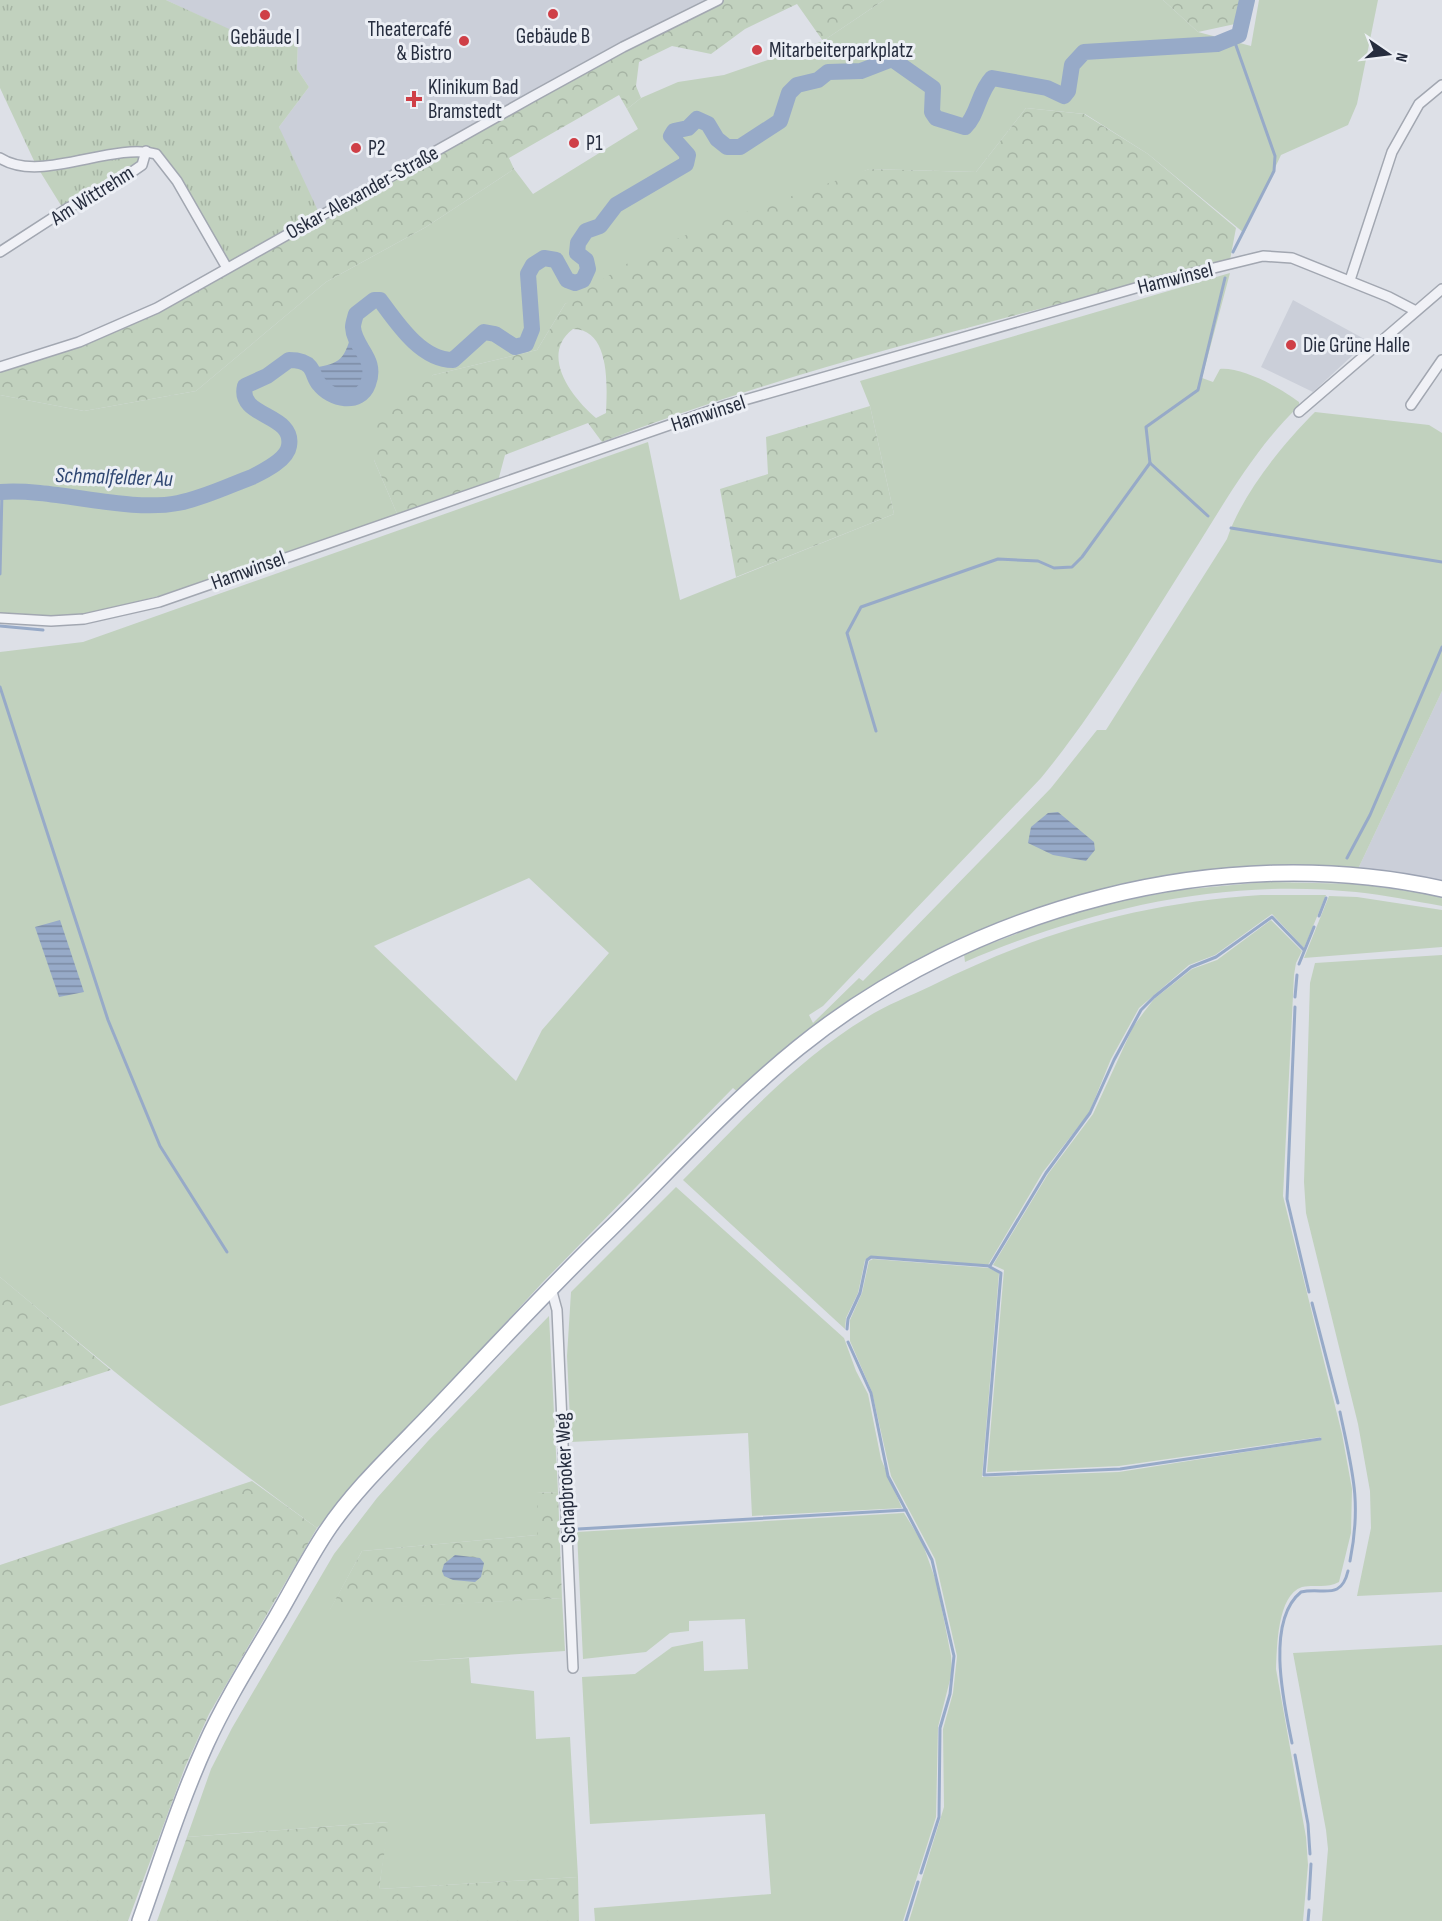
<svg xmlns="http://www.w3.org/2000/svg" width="1442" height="1921" viewBox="0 0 1442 1921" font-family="'Sofia Sans Condensed',sans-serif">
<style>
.built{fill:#cbcfd9}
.grass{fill:#c1d1be;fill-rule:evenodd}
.forest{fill:url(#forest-crowns);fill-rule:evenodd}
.park{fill:url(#park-tufts)}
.water{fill:url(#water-rules)}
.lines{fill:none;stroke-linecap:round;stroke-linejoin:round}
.stream{stroke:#97aac8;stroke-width:3}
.river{stroke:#97aac8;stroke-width:16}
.street-casing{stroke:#a2a7b1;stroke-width:12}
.primary-casing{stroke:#9ca3b3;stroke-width:18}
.street{stroke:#f0f1f6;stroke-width:9}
.primary{stroke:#fff;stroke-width:15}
.poi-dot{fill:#cf3f47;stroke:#eceff5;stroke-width:2}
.labels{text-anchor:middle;stroke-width:6;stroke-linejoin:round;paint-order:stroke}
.poi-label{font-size:21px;fill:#262d3e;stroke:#eceff5;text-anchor:start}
.street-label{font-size:21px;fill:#262d3e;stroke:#eceff5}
.water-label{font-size:22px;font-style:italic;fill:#304772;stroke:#eceff5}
</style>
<defs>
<pattern id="forest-crowns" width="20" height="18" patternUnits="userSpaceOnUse" patternTransform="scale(1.5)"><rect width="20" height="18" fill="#c1d1be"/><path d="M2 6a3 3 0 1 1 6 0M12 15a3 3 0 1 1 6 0" fill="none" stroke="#a6b4a4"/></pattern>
<pattern id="park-tufts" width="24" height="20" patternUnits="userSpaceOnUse" patternTransform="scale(1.5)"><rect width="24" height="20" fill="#c1d1be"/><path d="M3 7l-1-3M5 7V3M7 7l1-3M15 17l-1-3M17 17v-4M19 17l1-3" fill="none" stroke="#a6b4a4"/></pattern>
<pattern id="water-rules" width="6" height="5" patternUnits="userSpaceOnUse" patternTransform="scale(1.5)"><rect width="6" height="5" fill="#97aac8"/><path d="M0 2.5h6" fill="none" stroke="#7b8ba4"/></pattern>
</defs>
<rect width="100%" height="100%" fill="#dde0e7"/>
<!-- built -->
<g class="built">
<path d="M166,0H718L320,215L286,148L279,127L309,87L297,69L298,38L260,44Z"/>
<path d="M1293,300L1368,341L1313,392L1261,367Z"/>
<path d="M1442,691V880L1358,869Z"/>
</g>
<!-- grass -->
<g class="grass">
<path d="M884,0H1163L1198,32L1251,46L1259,0H1378L1357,104L1348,125L1281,155L1244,233L1148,154L1085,114L1026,108L976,172L869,169L565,304L537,350L433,375L374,460L398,516L159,596L83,615L50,616L0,613V395L84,411L196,391L326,282L426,227L514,169L533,194L638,129L627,109L641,98L678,82L724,75L823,41Z"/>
<path d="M1230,273L1202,378L1213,382L1220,369C1242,367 1281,388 1299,402V406C1258,445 1229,495 1199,543C1148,622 1101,705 1041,778L823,1006L809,1015L813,1023L859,978L863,981L1051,788L1097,730H1106L1227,539C1242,494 1282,445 1315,412L1429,425L1442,433V691L1358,869L1250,868L1149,880L1061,901L937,951L739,1093L733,1088L542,1283L317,1528C208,1449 104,1364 0,1277V652L83,642L648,442L680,600L894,514L870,406L860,381ZM529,878L609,953L542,1030L516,1081L374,946Z"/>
<path d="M1265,882L1359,884L1442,896V906C1414,901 1385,895 1356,892C1222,878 1088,909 965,962L964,954L1071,913L1111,903L1179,890Z"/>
<path d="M1261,895H1326L1304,948L1272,914L1215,955L1189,965L1139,1008L1111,1059L1089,1113L1043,1172L988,1265L871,1256L865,1260L858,1293L846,1318L845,1329L683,1180C740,1122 797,1060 866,1018C886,1005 910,996 931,986C1040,932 1139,903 1261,895Z"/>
<path d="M1329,896L1357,897L1442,910V947L1304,958Z"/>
<path d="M1271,920L1302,951L1296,963L1294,975L1283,1196L1342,1434L1352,1489L1351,1533L1339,1582C1327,1589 1315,1584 1302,1587C1277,1595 1277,1648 1276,1669L1306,1837L1308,1865L1303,1921H909L944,1807L943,1729L953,1693L957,1656L935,1559L891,1476L872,1392L850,1341V1320L862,1293L869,1261L873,1259L989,1268L999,1273L982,1477L1119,1472L1321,1440V1437L1119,1466L987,1472L1004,1270L993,1265L1048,1174L1093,1114L1133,1027L1144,1012L1154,999L1192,969L1217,960Z"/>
<path d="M1442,955V1592L1357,1596L1371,1528L1370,1491L1358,1424L1306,1213L1304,1182L1310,983L1315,963Z"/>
<path d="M676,1187L844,1338L856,1371L868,1394L881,1459L902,1508L752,1516L748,1433L571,1442L567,1356L571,1292Z"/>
<path d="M549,1316L558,1492L537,1493V1535L362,1551L330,1610L562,1598L565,1651L403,1662L469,1658L471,1683L534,1691L536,1739L570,1737L578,1877L379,1889L388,1822L187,1837L211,1769L232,1728L334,1554L377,1498L428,1441Z"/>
<path d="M904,1513L922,1542L937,1584L951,1656L952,1672L938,1727L936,1817L903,1921H595L594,1908L771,1894L765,1814L590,1824L582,1677L635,1674L672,1647L703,1641L704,1671L748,1669L745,1619L689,1621V1631L670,1633L646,1652L583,1659L577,1532Z"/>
<path d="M1442,1645V1921H1322L1328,1849L1326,1830L1293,1653Z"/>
</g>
<!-- forest -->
<g class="forest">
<path d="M718,0H884L823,41L797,4L745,29L711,54L672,46L639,62L636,86L641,98L627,109L619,95L509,158L514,169L426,227L326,282L196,391L84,411L0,395V367L157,308Z"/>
<path d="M1163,0H1240L1235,24L1198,32Z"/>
<path d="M1026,108L1084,114L1148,154L1236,228L1230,260C1019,315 806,364 602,442L588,423L505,455L498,481L398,516L374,460L377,424L433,375L537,350L565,304L645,252L715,223L869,169L976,172ZM573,329C611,329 607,388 606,413L596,418C572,398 539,355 573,329Z"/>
<path d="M870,406L894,514L736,577L720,489L768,474L766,437Z"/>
<path d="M0,1277L111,1370L0,1406Z"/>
<path d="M252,1481L317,1528L209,1714L185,1767L128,1921H0V1565Z"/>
<path d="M558,1492L562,1598L329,1611L362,1551L537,1535V1493Z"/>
<path d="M389,1822L379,1889L578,1877L579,1921H157L187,1837Z"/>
</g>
<!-- park -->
<path class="park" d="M0,0H166L260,43L298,38L297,69L309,87L279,127L320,215L230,263L180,178L158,151L117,180L62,207L36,165L0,88Z"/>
<!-- water -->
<g class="water">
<path d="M353,329C358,339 370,355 371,366C373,401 339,409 319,384C315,380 313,373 310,368C343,364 344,359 353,329Z"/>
<path d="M1058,812L1094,842L1095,850L1086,861L1053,855L1028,843L1031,827L1048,813Z"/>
<path d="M60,920L84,992L59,997L35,927Z"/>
<path d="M455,1555L480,1558L484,1563L481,1577L475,1582L453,1580L444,1576L442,1571L444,1564Z"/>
</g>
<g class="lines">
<!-- stream -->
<g class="stream">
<path d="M1233,37L1275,156L1274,171L1233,252"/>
<path d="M1208,516L1150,463L1146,427L1198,390L1225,278"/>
<path d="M1231,528L1442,562"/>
<path d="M0,574L2,492"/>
<path d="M0,626L43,630"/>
<path d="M0,687L108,1020L160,1146L227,1252"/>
<path d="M876,731L847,633L861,607L998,559L1038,561L1054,568L1072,567L1082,557L1150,463"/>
<path d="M1347,858L1370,815L1442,647"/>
<path d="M1319,916L1326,898"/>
<path d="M1299,964L1314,927"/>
<path d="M1295,997L1297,975"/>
<path d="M1295,1007L1287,1199L1309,1292"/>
<path d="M990,1267L1001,1273L984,1475L1120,1469L1320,1439"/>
<path d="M1312,1303L1338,1403"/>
<path d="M847,1329L848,1319L860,1293L867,1260L871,1257L990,1266L1046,1173L1090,1113L1114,1060L1141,1010L1154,997L1191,967L1216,957L1272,917L1304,950"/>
<path d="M848,1342L871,1393L888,1476L932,1560L954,1656L950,1694L940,1728L939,1817L921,1873"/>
<path d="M1340,1412C1352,1470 1362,1501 1350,1561"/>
<path d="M578,1529L906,1510"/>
<path d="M1292,1743C1284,1704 1265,1621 1301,1592C1323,1587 1341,1601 1348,1571"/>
<path d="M1295,1755L1308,1824L1310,1854"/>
<path d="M1309,1899L1311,1864"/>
<path d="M906,1921L918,1882"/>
<path d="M1308,1921L1309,1910"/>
</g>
<!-- river -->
<path class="river" d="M0,492C55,488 127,513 178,503C204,498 228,486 252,477C264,471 287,460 289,446C295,413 237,418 245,386L267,376L289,360C296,360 305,361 310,367C314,372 315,380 319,384C331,400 360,406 368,384C378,358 354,348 353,327C353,323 355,318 356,314L374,300H380C397,323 421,360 453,360L484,332L495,334L515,347L526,344L532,329L528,274L533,265L544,258L556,260L567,280L575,283L583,280L588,269L586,260L577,253L578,243L586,231L600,226L616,205L686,164L688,155L671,136L674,131L688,128L697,119L708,124L717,139L727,147H740L780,121L789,93L797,85L818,80L828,72L861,71L892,59L933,88L932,112L936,118L965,127C978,115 978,93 992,78L1047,88L1064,96L1068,91L1072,65L1084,52L1217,44L1239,35L1247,0"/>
<defs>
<g id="street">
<path d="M0,158C40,184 111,142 156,154L177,181L227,268"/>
<path d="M0,252L68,208L119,181L142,165L146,151"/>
<path d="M1350,280L1392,152L1419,104L1442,85"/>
<path d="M0,367L79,342L157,308L532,97L623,47L718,0"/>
<path d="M1411,405L1442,360"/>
<path d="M1299,412L1442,289"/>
<path d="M0,618L51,621L84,619L159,602L727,405L1153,283L1263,256L1292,258L1389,297L1416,311"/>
<path d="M551,1288L557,1310L573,1668"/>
</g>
<path id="primary" d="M140,1921C161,1862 180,1801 206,1744C226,1700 252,1659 276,1618C293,1589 308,1559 326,1532C356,1487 397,1450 434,1411C492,1350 549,1288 609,1230C671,1169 730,1103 798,1048C972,907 1221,840 1442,889"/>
</defs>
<!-- street casing -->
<use href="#street" class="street-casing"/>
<!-- primary casing -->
<use href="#primary" class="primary-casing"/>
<!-- street -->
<use href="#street" class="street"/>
<!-- primary -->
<use href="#primary" class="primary"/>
</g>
<!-- markers -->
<g class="poi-dot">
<circle cx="553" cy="14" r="6"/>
<circle cx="265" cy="15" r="6"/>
<circle cx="464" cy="41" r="6"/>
<circle cx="757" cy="50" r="6"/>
<path d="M411 90h6v6h6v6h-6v6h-6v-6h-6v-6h6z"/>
<circle cx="574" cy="143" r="6"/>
<circle cx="356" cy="148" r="6"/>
<circle cx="1291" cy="345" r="6"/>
</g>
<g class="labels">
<!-- poi labels -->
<g class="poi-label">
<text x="452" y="36" text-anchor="end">Theatercafé<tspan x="452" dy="24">&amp; Bistro</tspan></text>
<text x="553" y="43" text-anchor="middle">Gebäude B</text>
<text x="265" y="44" text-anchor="middle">Gebäude I</text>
<text x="769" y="57">Mitarbeiterparkplatz</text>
<text x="428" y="94">Klinikum Bad<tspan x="428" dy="24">Bramstedt</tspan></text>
<text x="586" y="150">P1</text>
<text x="368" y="155">P2</text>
<text x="1303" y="352">Die Grüne Halle</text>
</g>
<!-- street labels -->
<g class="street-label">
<text transform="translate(362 192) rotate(-29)" y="7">Oskar-Alexander-Straße</text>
<text transform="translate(92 195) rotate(-32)" y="7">Am Wittrehm</text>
<text transform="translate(1175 278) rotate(-14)" y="7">Hamwinsel</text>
<text transform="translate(708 413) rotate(-18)" y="7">Hamwinsel</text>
<text transform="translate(248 570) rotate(-20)" y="7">Hamwinsel</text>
<text transform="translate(565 1478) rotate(-93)" y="7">Schapbrooker Weg</text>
</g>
<!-- water labels -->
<g class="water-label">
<text transform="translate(114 476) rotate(2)" y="8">Schmalfelder Au</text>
</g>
</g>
<!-- north arrow -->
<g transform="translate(1388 54) rotate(104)" stroke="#eceff5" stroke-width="4.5" paint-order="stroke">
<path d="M0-4.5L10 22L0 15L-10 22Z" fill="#262d3e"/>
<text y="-9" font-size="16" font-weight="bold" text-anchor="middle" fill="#262d3e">N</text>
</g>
</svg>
